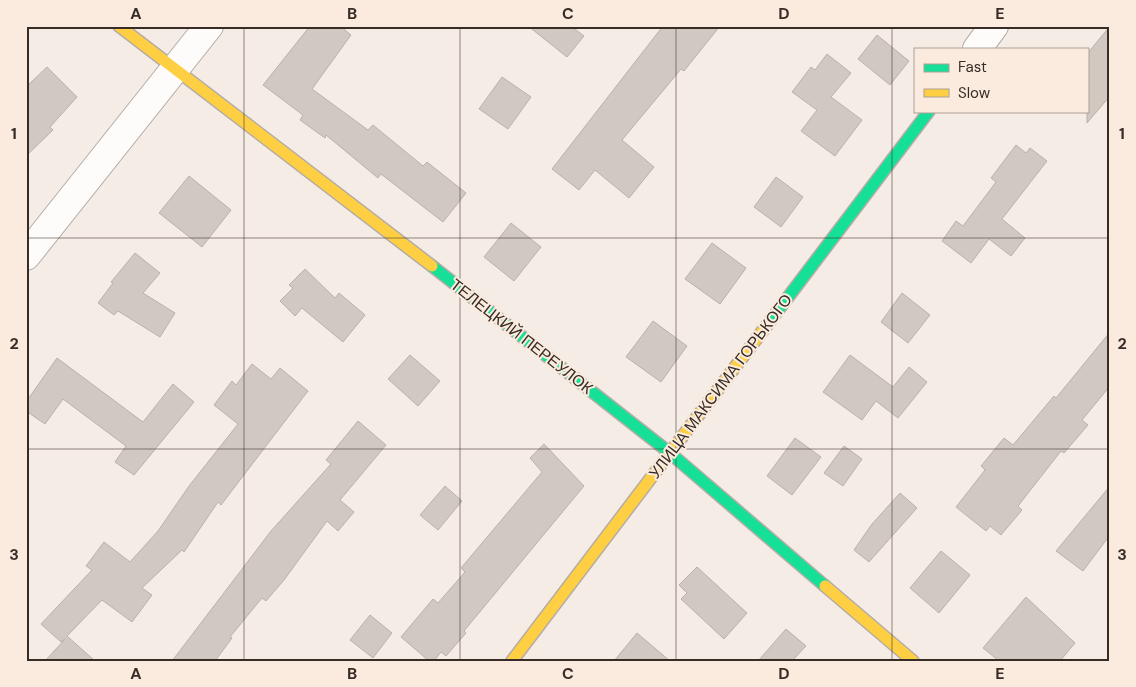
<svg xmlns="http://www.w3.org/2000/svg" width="1136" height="687" viewBox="0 0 1136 687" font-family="'DM Sans',sans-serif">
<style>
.building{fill:#d1c8c1;stroke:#bab1ab}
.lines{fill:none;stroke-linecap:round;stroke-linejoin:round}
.street-casing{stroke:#b5aca6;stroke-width:30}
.fast-casing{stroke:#b5aca6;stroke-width:14}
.slow-casing{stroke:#b5aca6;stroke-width:14}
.street{stroke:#fefcfb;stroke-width:28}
.fast{stroke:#16e098;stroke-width:11}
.slow{stroke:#ffcf43;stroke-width:11}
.grid{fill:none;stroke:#382d26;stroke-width:1;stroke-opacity:0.55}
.labels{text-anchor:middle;stroke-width:4;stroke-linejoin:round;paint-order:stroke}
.street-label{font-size:16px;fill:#382d26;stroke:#fbebdf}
.neatline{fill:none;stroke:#382d26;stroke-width:2}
.grid-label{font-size:16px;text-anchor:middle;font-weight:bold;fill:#382d26}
</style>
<rect width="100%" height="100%" fill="#f5ece5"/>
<!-- building -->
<g class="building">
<path d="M310,26H340L351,35L312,89L368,130L373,125L423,166L427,162L466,193L443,222L381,174L378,178L326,135L325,138L300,120L303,115L263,85Z"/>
<path d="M528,26H571L584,36L567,57Z"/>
<path d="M663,26H720L684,71L681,69L622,140L654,167L629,198L595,170L579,190L552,169Z"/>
<path d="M1110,26V96L1087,123V54Z"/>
<path d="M877,35L909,61L890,85L858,59Z"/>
<path d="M827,54L851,73L831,97L862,120L835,156L801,131L817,110L792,92L811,67L815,70Z"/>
<path d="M47,67L77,97L50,127L53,130L26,156V87Z"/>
<path d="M502,77L531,97L508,129L479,109Z"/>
<path d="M1016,145L1026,153L1030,148L1047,161L1002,219L1025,238L1011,256L989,239L971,263L942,241L956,221L963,226L996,182L991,178Z"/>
<path d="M189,176L231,210L202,247L159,213Z"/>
<path d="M776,177L803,197L781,227L754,207Z"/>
<path d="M511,223L541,247L514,281L484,257Z"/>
<path d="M712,243L746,268L720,304L685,279Z"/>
<path d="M135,253L160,273L143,293L175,313L160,337L118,311L114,315L98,303L113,283L111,282Z"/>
<path d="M305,269L335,298L339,293L365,315L343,342L302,308L295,316L280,301L293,288L289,285Z"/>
<path d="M902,293L930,315L908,343L881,322Z"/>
<path d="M653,321L687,346L661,382L626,357Z"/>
<path d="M1110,332V386L1082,420L1088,425L1064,453L1061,451L1018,506L1022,510L1001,535L990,526L986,531L956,507L985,470L981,466L1004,438L1013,445L1054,396L1056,398Z"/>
<path d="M410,355L440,381L418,406L388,379Z"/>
<path d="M850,355L893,387L909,367L927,382L898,418L876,401L862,420L823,392Z"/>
<path d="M57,358L143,422L173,384L194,402L134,475L115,462L126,446L63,399L45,424L26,411V402Z"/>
<path d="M252,364L271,379L280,368L308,391L221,505L218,502L184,552L182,550L142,588L152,595L132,622L102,600L67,636L95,661H45L65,639L61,642L41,624L92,570L86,566L104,542L130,562L158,531L189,486L238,424L214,405L232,381L236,385Z"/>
<path d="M358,421L386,445L340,500L354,512L338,531L327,521L284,580L266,601L262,598L230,637L232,638L215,661H172L271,531L331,464L326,460Z"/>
<path d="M795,438L821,457L792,495L767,476Z"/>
<path d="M544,444L584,486L464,631L466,633L446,656L441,652L434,661H429L401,637L433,599L438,603L465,572L461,568L542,472L530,458Z"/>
<path d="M844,446L862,459L843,486L824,473Z"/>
<path d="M445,486L462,501L438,530L420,515Z"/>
<path d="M1110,486V535L1083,571L1056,551Z"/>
<path d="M900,493L917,508L869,562L854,550L872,524Z"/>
<path d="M941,551L970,575L939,613L910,588Z"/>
<path d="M697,567L747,613L724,639L681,599L687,593L679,585Z"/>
<path d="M1026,597L1075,643L1060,661H999L983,648Z"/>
<path d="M370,615L392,633L373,658L350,640Z"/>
<path d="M786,629L806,646L792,661H758Z"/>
<path d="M637,633L670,661H614Z"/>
</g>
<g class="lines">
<defs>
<g id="street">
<path d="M977,49L994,26"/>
<path d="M26,256L209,26"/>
</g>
<g id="fast">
<path d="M432,266L670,453L825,586"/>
<path d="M767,325L929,111"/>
</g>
<g id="slow">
<path d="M119,26L432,266"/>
<path d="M825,586L913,661"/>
<path d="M512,661L767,325"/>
</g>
</defs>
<!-- street casing -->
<use href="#street" class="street-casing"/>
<!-- fast casing -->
<use href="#fast" class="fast-casing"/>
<!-- slow casing -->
<use href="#slow" class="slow-casing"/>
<!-- street -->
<use href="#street" class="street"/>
<!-- fast -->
<use href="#fast" class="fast"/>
<!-- slow -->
<use href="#slow" class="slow"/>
</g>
<!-- grid -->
<path class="grid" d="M244,26V661M460,26V661M676,26V661M892,26V661M26,238H1110M26,449H1110"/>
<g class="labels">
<!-- street labels -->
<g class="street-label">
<text transform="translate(522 336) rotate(38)" y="6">ТЕЛЕЦКИЙ ПЕРЕУЛОК</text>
<text transform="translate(720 386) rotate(-53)" y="6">УЛИЦА МАКСИМА ГОРЬКОГО</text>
</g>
</g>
<!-- border -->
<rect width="1136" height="687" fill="none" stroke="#fbebdf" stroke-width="55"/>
<!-- legend -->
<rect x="914" y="48" width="175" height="65" fill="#fbebdf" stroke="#ad9f95"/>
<rect x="924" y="64" width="25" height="8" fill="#16e098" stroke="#ad9f95"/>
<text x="958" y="72" font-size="15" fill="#382d26">Fast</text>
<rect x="924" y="89" width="25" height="8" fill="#ffcf43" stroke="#ad9f95"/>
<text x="958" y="98" font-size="15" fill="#382d26">Slow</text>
<rect x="28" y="28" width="1080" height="632" class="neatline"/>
<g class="grid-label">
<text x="136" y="19">A</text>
<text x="352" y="19">B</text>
<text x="568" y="19">C</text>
<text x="784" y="19">D</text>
<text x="1000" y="19">E</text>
<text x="14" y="139">1</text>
<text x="1122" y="139">1</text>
<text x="14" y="349">2</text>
<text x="1122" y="349">2</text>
<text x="14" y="560">3</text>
<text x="1122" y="560">3</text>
<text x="136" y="679">A</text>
<text x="352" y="679">B</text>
<text x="568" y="679">C</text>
<text x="784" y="679">D</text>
<text x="1000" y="679">E</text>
</g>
</svg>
